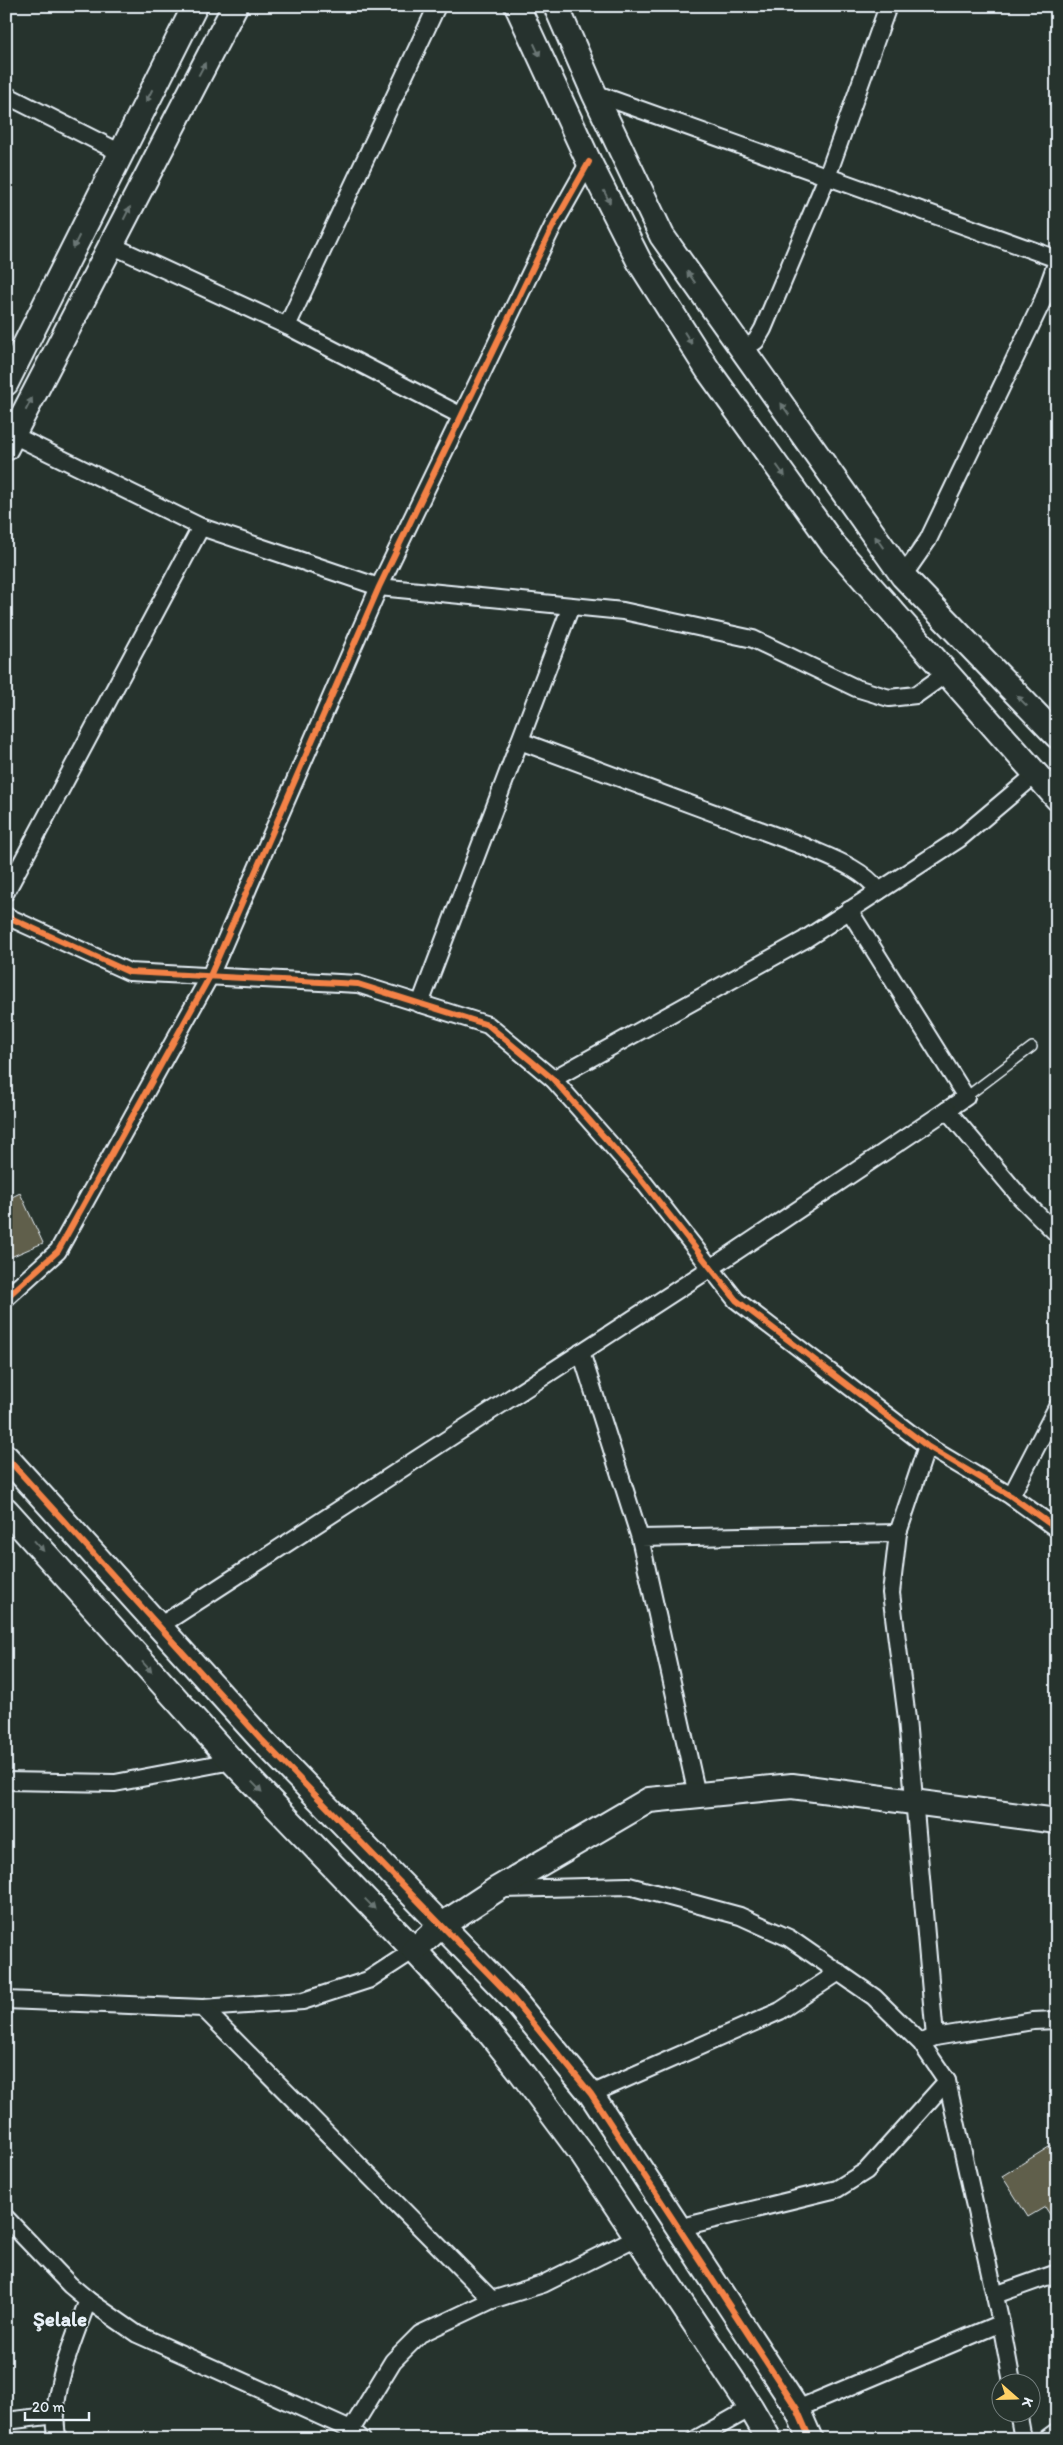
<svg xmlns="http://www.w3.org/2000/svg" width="1063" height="2445" viewBox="0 0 1063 2445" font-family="Itim,sans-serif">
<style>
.building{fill:#615f4b;stroke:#e8f1f8}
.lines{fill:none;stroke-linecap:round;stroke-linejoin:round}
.lane-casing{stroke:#e8f1f8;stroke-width:12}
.street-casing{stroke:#e8f1f8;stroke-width:20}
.secondary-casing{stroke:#e8f1f8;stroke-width:28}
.lane{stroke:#26332d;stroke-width:9}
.street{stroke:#26332d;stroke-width:16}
.secondary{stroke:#26332d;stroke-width:24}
.cycleway-casing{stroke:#26332d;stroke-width:9}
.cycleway{stroke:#f48246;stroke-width:6}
.oneway{fill:#6a7674}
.labels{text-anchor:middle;stroke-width:4;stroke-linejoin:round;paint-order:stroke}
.district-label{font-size:21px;font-weight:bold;fill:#e8f1f8;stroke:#26332d}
</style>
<rect width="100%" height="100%" fill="#26332d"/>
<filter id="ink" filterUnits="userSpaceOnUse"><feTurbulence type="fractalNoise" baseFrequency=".02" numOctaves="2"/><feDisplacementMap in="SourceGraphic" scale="10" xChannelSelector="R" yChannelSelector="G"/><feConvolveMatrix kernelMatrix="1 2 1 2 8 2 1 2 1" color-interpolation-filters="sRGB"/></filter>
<g filter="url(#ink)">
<!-- building -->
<g class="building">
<path d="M20,1193L43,1243L6,1259V1200Z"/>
<path d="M1057,2142V2225L1045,2207L1028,2217L1002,2176Z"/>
</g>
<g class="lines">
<defs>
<path id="lane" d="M966,1097L1032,1047"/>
<g id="street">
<path d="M594,93L1057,259"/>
<path d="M6,95L121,153"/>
<path d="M111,245L287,326L462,416"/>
<path d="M287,326L437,6"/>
<path d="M742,350L756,341L763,329L827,177L888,6"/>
<path d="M13,435L201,527L379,587L623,611L753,639L856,688L889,698L916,695L947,673"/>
<path d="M903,576L928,540L1043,300L1057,261"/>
<path d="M520,741L806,847C831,858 862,868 879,891"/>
<path d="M6,892L201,527"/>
<path d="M849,910L966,1097L947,1110"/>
<path d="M6,916L129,972L358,984L488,1025L553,1079L641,1179L736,1300L927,1446L1011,1496L1057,1529"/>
<path d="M420,1004L571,606"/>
<path d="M553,1079L804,940L959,839L1036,774"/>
<path d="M6,1298L58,1251L210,976L379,587L553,226L589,162"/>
<path d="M581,1352L640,1538"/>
<path d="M927,1446L898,1533L891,1593L907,1719L935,2037"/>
<path d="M1011,1496L1057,1407"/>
<path d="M158,1627L711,1268L947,1110L1021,1198L1057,1234"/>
<path d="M6,1781L115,1783L232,1761"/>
<path d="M697,1795L640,1538L898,1533"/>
<path d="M500,1889L629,1886L740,1916L789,1938L874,1997L921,2043L947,2081L1001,2323L1012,2382"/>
<path d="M6,2000L203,2008L303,2001L368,1980L414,1950"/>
<path d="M203,2008L492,2300"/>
<path d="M925,2041L935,2037L1033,2021L1057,2020"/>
<path d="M591,2094L780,2011L839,1972"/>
<path d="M6,2218L70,2285L88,2300L137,2334L351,2430L362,2439"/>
<path d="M678,2228L837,2189L866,2171L947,2081"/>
<path d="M995,2295L1057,2273"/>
<path d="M797,2409L1001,2323"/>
<path d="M1018,2412L1023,2439"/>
<path d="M6,2421L56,2415"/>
<path d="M351,2430L393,2361L420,2334L492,2300L543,2284L637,2237"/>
<path d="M58,2439C47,2398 74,2339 88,2300"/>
<path d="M696,2439L751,2408"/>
<path d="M1046,2439L1057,2431"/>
</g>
<g id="secondary">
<path d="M517,6L589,162L639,261L708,370L832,543L1057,798"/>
<path d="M556,6L594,93L662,236L903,576L1057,736"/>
<path d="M6,383L195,6"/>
<path d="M6,448L235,6"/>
<path d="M6,1457L261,1739L513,1999L591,2094L797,2409L810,2439"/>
<path d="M6,1510L232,1761L414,1950L488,2031L521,2072L582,2154L751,2408L769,2439"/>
<path d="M414,1950L442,1925L497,1889L649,1800L792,1786L1057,1821"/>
</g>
</defs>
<!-- lane casing -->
<use href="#lane" class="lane-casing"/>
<!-- street casing -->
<use href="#street" class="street-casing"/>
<!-- secondary casing -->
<use href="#secondary" class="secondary-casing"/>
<!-- lane -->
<use href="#lane" class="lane"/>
<!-- street -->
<use href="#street" class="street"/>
<!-- secondary -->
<use href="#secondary" class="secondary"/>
<defs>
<g id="cycleway">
<path d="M6,916L129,972L358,984L488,1025L553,1079L641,1179L736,1300L927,1446L1011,1496L1057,1529"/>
<path d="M6,1298L58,1251L210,976L379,587L553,226L589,162"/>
<path d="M6,1457L261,1739L513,1999L591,2094L797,2409L810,2439"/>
</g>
</defs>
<!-- cycleway casing -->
<use href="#cycleway" class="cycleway-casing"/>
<!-- cycleway -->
<use href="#cycleway" class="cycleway"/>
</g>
<!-- one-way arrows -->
<defs><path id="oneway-solid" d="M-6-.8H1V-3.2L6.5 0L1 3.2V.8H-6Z" transform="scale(1.25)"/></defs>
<g class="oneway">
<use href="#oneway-solid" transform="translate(537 50) rotate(65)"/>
<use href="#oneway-solid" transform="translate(202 69) rotate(-62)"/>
<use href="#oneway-solid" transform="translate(149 96) rotate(117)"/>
<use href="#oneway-solid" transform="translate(607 197) rotate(63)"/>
<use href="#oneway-solid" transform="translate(127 213) rotate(-63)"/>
<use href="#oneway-solid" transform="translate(76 242) rotate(116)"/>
<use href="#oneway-solid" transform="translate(691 277) rotate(-125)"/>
<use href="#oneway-solid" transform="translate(688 338) rotate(58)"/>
<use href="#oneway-solid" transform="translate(29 404) rotate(-63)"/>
<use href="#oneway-solid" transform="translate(785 409) rotate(-125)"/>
<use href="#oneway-solid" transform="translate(781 471) rotate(54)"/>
<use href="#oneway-solid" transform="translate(879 542) rotate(-125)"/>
<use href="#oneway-solid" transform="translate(1022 701) rotate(-135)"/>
<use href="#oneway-solid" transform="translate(39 1546) rotate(48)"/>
<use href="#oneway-solid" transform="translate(147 1667) rotate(48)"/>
<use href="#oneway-solid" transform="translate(257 1787) rotate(46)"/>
<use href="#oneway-solid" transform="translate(370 1904) rotate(46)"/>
</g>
</g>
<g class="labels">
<!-- district labels -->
<g class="district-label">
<text x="60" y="2326">Şelale</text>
</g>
</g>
<!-- margin -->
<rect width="1063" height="2445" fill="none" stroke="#26332d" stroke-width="25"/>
<rect x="12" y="12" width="1038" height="2420" fill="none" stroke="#e8f1f8" stroke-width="2" filter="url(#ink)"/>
<!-- north arrow -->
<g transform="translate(1016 2398) rotate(110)"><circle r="24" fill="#26332d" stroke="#747f7e"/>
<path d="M0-4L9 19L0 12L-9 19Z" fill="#ffd166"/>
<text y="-8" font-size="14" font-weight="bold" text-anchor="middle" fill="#e8f1f8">K</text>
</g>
<!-- scale -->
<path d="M25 2412v8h64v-8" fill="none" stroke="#e8f1f8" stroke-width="2.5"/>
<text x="32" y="2412" font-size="15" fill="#e8f1f8" stroke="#26332d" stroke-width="4" paint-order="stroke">20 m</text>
</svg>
